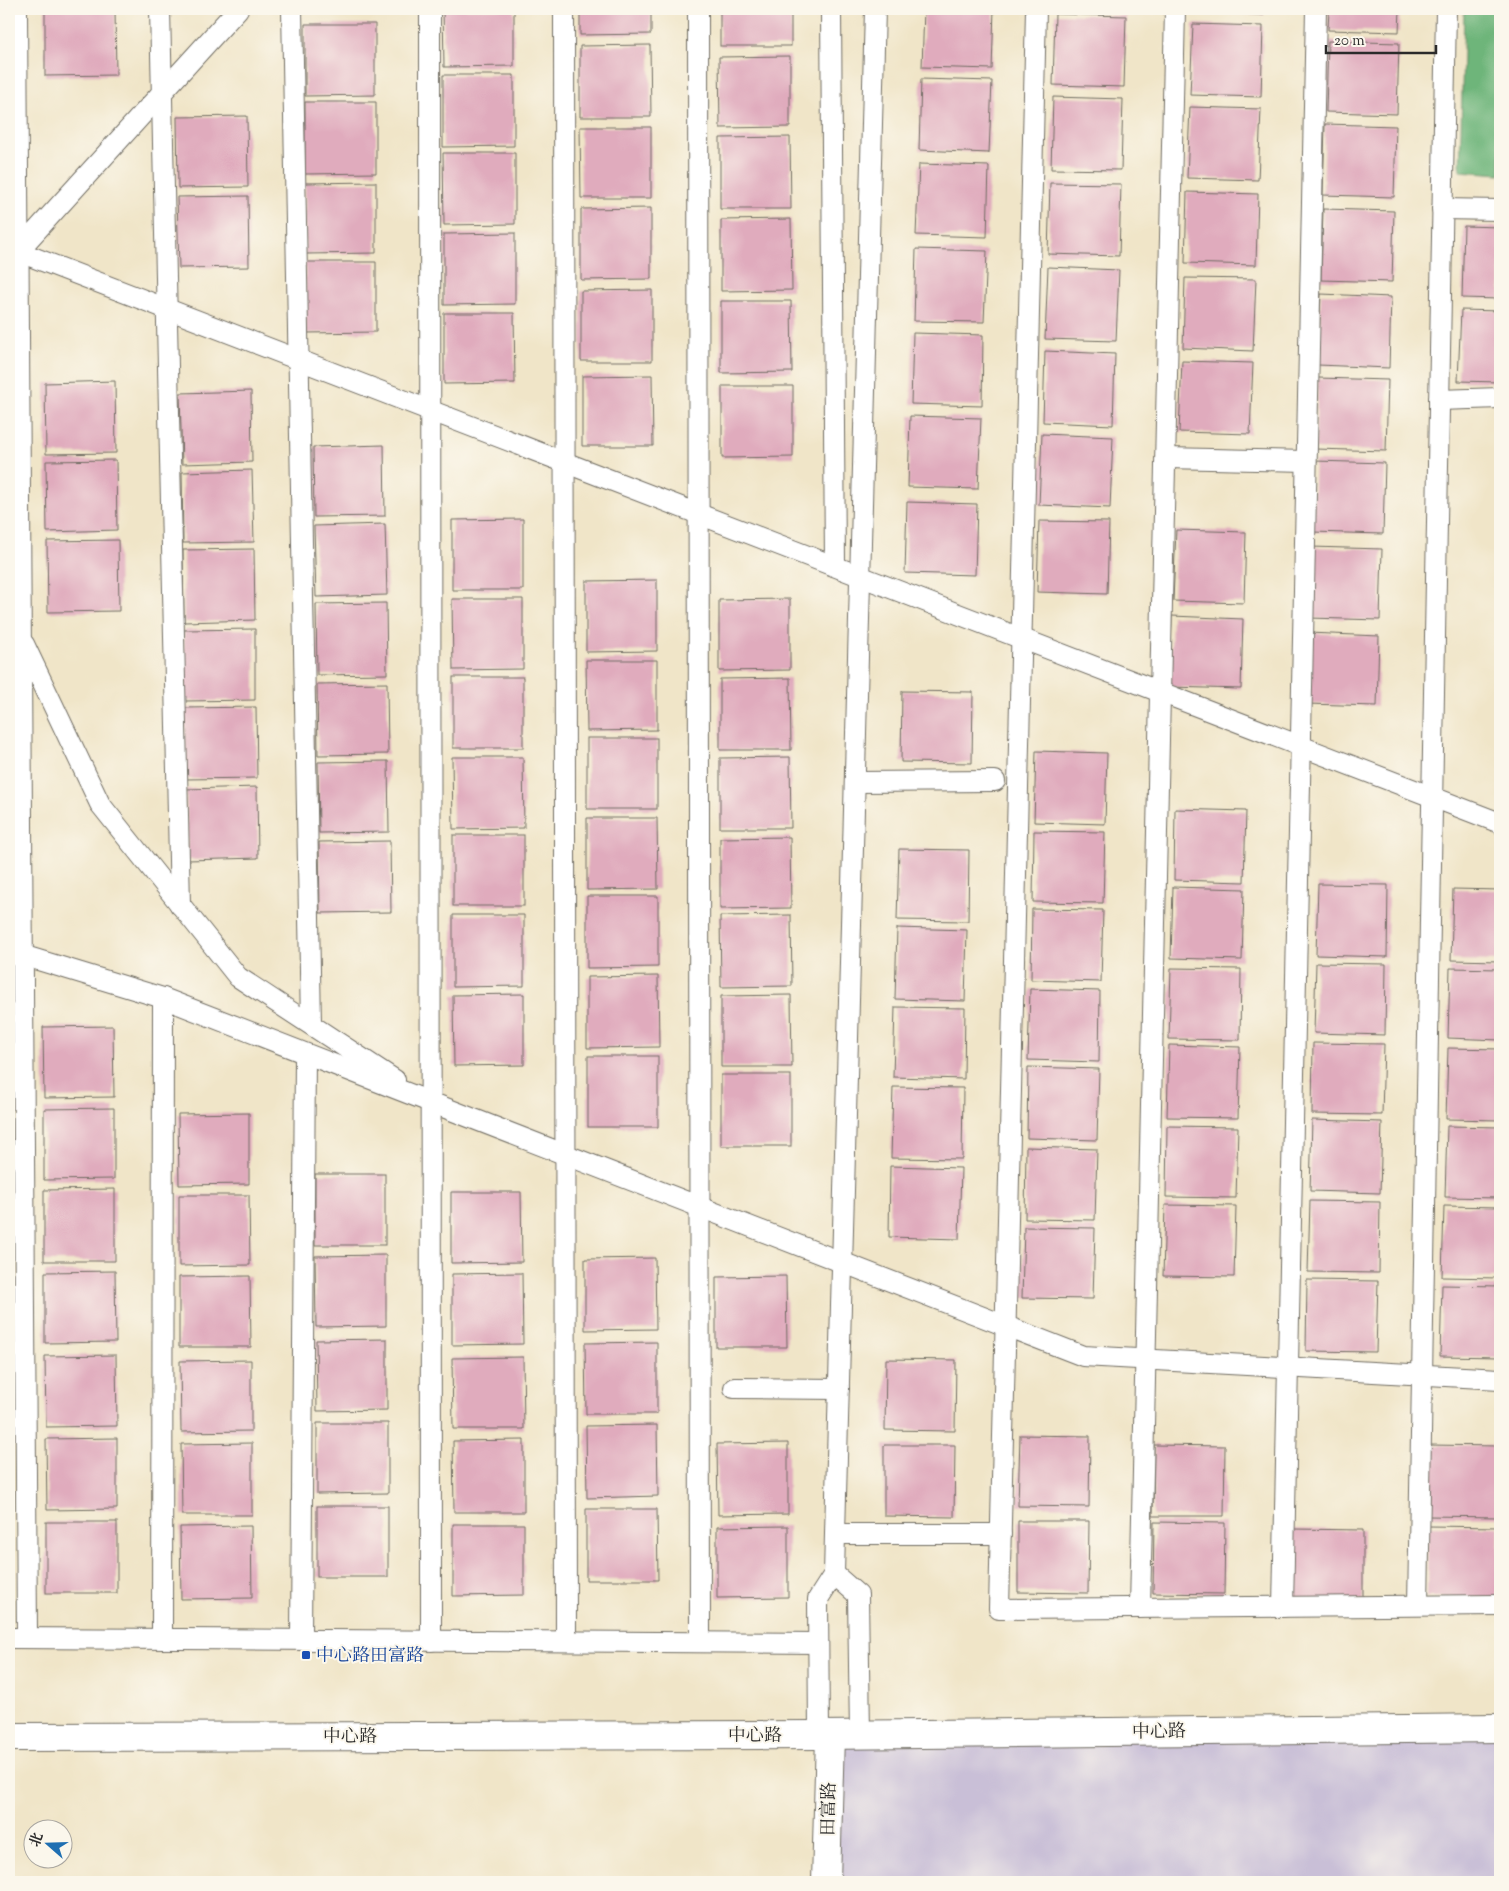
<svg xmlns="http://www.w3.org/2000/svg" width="1509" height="1891" viewBox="0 0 1509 1891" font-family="'Sorts Mill Goudy','Noto Serif SC',serif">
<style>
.industrial{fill:#c9bfd7}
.forest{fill:#6eb57a;stroke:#4c7052}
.building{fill:#e0abbd}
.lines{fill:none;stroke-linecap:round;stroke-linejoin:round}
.service-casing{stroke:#706c62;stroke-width:22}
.tertiary-casing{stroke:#706c62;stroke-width:30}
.service{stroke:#fff;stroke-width:20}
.tertiary{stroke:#fff;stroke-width:28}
.transit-dot{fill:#1a4fb4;stroke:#fbf7ec;stroke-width:2}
.labels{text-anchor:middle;stroke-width:4;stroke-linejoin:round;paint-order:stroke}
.transit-label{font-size:18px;fill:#164399;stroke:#fbf7ec;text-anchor:start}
.street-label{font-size:18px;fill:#2b2b2b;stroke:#fbf7ec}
</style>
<rect width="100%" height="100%" fill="#fbf7ec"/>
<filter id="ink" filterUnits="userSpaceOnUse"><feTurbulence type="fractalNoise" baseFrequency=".02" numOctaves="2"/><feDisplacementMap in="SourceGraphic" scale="10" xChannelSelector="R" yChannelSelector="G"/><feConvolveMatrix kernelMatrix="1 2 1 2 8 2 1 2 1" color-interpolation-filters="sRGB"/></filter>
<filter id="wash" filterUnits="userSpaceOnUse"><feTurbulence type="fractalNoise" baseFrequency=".0096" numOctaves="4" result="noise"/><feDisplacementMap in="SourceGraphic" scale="20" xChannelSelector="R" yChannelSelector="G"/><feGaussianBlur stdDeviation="1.12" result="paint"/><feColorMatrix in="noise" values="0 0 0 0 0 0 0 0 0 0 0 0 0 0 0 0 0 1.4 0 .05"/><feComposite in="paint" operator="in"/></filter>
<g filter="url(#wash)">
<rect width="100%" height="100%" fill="#f0e5c8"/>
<!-- industrial -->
<path class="industrial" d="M824,1723L1500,1729V1882H821Z"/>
<!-- forest -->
<path class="forest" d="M1464,9H1500V174L1460,171Z"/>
<g id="blocks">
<!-- building -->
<g class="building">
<path d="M45,9H115L116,75L45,76Z"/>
<path d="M443,9H514V66L444,67Z"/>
<path d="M580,9H651V34L580,35Z"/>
<rect x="720" y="9" width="71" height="37"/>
<path d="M924,9H994L992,69L922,67Z"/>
<path d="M1193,9H1264V15L1193,13Z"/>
<path d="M1329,9H1400L1399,32L1328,30Z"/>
<path d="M1055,14L1126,16L1124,87L1053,85Z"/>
<path d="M305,24H375V95L305,96Z"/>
<path d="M1193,24L1263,26L1261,97L1190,95Z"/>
<path d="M1328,41L1399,43L1397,114L1326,112Z"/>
<path d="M650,45L651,117H580V46Z"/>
<path d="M790,56V127L720,128L719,57Z"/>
<path d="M443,75H514V146L443,147Z"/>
<path d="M921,79L992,81L989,153L919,150Z"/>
<path d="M1053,97L1123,99L1121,170L1051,169Z"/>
<path d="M305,102H376V173L305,174Z"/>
<path d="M1190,107L1261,109L1258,180L1187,178Z"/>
<path d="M247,116L248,187L178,188L177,117Z"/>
<path d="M1325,124L1396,126L1394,197L1323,195Z"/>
<path d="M580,127H651V198H581Z"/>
<path d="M790,137L791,209H720V138Z"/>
<path d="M443,153H515V224L444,225Z"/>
<path d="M919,164L989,166L987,237L916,235Z"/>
<path d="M376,182V253L305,254V183Z"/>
<path d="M1050,183L1121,184L1119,256L1048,254Z"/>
<path d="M1187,192L1258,194L1256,265L1185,263Z"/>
<path d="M248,196L249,267L179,268L177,197Z"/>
<path d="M651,208V279L581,280V209Z"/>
<path d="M1323,209L1394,211L1392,282L1321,280Z"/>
<path d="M791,219L792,290L721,291V220Z"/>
<path d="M1464,226L1500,227V299L1462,298Z"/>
<path d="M515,233V304L444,305V234Z"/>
<path d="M916,249L987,251L984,322L914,321Z"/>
<path d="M305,262H376V332L306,333Z"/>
<path d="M1048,267L1119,270L1116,341L1045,339Z"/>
<path d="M1185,278L1256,279L1253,351L1183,348Z"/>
<path d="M652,290V361H581V291Z"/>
<path d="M1321,294L1391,297L1389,368L1318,365Z"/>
<path d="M721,301H791L792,372L721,373Z"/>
<path d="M1461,310L1500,311V382L1458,381Z"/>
<path d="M444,313H514L515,383L444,384Z"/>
<path d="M913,333L983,335L982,406L911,404Z"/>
<path d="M1045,351L1115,354L1113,425L1043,422Z"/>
<path d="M1182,361L1253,363L1250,434L1179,432Z"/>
<path d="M652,375L653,446H582V376Z"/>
<path d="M1318,378L1388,380L1386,451L1315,449Z"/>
<path d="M115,381L116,453L46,454L45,383Z"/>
<path d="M722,386H793V457L722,458Z"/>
<path d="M251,391L252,462L182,464L180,393Z"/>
<path d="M910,416L981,418L978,489L908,487Z"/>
<path d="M1042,434L1113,437L1110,508L1039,505Z"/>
<path d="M384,445L385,516L314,517L313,447Z"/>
<path d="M116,460L117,530L47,532L46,461Z"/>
<path d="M1315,461L1385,463L1383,534L1312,532Z"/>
<path d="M252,470L254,542L183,543L182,472Z"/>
<path d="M907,502L977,504L975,575L905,573Z"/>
<path d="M523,519V590H452V520Z"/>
<path d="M1039,521L1109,522L1107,594L1037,592Z"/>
<path d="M385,524L387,595L316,597L314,526Z"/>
<path d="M1176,530L1246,532L1244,603L1173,601Z"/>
<path d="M118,540L119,611L48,612L47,541Z"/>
<path d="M1311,547L1382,549L1380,620L1309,618Z"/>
<path d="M254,549L255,620L184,622L183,550Z"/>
<path d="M657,580V651L586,652V581Z"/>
<path d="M452,599H523V669L453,670Z"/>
<path d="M790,599V670L719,671V600Z"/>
<path d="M386,603L387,674L317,675L316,604Z"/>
<path d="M1172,616L1243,619L1241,689L1170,687Z"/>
<path d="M255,629V700L185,701L184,630Z"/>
<path d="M1308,633L1379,636L1377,706L1306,704Z"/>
<path d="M586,660H657V730L587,731Z"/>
<rect x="453" y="677" width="70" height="71"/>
<path d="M790,678L791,750H720V679Z"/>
<path d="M387,683L388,754L318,755L317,684Z"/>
<path d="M902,691L973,692L972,763L901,762Z"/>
<path d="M256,707L257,778L186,779L185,708Z"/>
<rect x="587" y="738" width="70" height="71"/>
<path d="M1036,751L1107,753L1105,824L1034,822Z"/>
<path d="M452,757H523L524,828L453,829Z"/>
<path d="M790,757L791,828H720V758Z"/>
<path d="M388,761L389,832L319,833L318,762Z"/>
<path d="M257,787L258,858L188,860L186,789Z"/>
<path d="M1175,809L1246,811L1244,882L1174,880Z"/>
<path d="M587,818H657L658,889L587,890Z"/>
<path d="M1034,831L1105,832L1103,903L1033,902Z"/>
<rect x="453" y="835" width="71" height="71"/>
<path d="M790,837L791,908L720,909V838Z"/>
<path d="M390,841L391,912L320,913L319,842Z"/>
<path d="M899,849L969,850L968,921L897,920Z"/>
<path d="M1318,884L1388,885L1387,957L1316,955Z"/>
<path d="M1173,887L1244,889L1242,960L1171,958Z"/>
<path d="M1453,889L1500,890V961L1451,960Z"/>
<path d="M587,896H658V967L587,968Z"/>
<path d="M1032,909L1103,910L1101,982L1031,980Z"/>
<path d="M453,915H524V986L453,987Z"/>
<path d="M791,915L792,986L721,987L720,916Z"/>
<path d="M897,928L967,930L965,1001L895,999Z"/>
<path d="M1316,963L1386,964L1385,1035L1314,1033Z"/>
<path d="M1171,968L1241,969L1240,1040L1169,1039Z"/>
<path d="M1450,968L1500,969V1040L1448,1038Z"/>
<path d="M658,976L659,1047L587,1048V977Z"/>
<path d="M1030,989L1100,991L1099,1062L1028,1060Z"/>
<path d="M524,994V1065L454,1066L453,995Z"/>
<path d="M791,995L792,1067H721V996Z"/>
<path d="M895,1007L965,1008L964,1079L893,1077Z"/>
<path d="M113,1026L114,1097L44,1098L43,1027Z"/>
<path d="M1313,1043L1384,1044L1382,1115L1312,1114Z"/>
<path d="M1169,1045L1240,1047L1238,1118L1167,1117Z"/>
<path d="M1448,1048L1500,1049V1120L1446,1119Z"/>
<rect x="588" y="1056" width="70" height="71"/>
<path d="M1028,1067L1099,1069L1097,1140L1027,1138Z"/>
<rect x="721" y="1075" width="70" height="71"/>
<path d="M893,1087L963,1088L962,1159L891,1158Z"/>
<path d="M114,1108V1179L44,1180V1109Z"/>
<path d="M249,1113V1184L179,1185L178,1114Z"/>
<path d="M1312,1120L1382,1122L1380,1193L1310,1191Z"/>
<path d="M1167,1126L1238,1127L1236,1198L1166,1197Z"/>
<path d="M1447,1126L1500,1127V1198L1445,1197Z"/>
<path d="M1026,1147L1097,1149L1095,1220L1025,1219Z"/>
<path d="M890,1166L961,1168L959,1239L889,1237Z"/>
<rect x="315" y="1174" width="70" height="71"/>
<path d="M115,1189V1261H44V1190Z"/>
<path d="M451,1192H521L522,1262L451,1263Z"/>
<path d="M179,1195H249L250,1265L179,1266Z"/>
<path d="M1310,1201L1380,1202L1379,1273L1308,1272Z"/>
<path d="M1165,1205L1236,1206L1234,1277L1163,1276Z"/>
<path d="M1444,1206L1500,1207V1278L1442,1277Z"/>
<path d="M1024,1227L1095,1228L1093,1299L1022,1298Z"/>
<path d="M386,1255V1326L316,1327L315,1256Z"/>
<path d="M655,1258L656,1329L585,1330V1259Z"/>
<path d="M115,1271L116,1342L45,1343V1272Z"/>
<path d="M522,1273L523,1344L452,1345V1274Z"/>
<path d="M250,1276L251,1347H179V1277Z"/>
<path d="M786,1276L787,1347H716V1277Z"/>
<path d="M1307,1280L1378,1281L1376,1352L1306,1351Z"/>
<path d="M1442,1285L1500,1286V1357L1440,1356Z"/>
<path d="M387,1339V1410L317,1411L316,1340Z"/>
<path d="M657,1342V1414H586L585,1343Z"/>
<path d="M116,1355L117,1426L46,1427L45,1356Z"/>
<path d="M523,1357L524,1429H453L452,1358Z"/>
<path d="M886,1359L956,1360L955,1431L885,1430Z"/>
<path d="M251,1360V1431L181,1432L180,1361Z"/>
<path d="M317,1423H388V1493L317,1494Z"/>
<path d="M657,1425L658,1496L587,1498L586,1426Z"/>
<path d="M1020,1435L1090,1436L1089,1507L1018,1506Z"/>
<path d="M117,1438V1509L47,1510L46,1439Z"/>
<path d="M524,1440V1512H454L453,1441Z"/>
<path d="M252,1443V1515H182L181,1444Z"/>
<path d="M788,1443V1514L718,1515L717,1444Z"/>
<path d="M884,1445H955L954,1517L884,1516Z"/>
<path d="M1154,1445L1225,1446L1224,1516H1153Z"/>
<path d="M1429,1445L1499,1446V1517L1428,1516Z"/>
<rect x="317" y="1506" width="71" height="71"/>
<path d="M586,1509H657L658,1580H586Z"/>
<path d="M1018,1521H1089L1088,1593L1018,1592Z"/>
<rect x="46" y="1522" width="71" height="71"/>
<path d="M1154,1522L1225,1523L1224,1594L1153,1593Z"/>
<path d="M453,1524H524V1595L453,1596Z"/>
<path d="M251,1526L252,1598L181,1599L180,1527Z"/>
<path d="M788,1526V1597L717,1598V1527Z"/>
<path d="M1428,1526L1499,1527L1497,1598L1427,1597Z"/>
<path d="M1293,1529L1363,1530V1601H1292Z"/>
</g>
</g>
</g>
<g filter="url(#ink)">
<use href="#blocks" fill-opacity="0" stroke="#706c62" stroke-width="1"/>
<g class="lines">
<defs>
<g id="service">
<path d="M17,9L27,1638"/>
<path d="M160,9L180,905"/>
<path d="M292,9L311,1024"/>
<path d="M430,9L431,1641"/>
<path d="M564,9L566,1641"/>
<path d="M698,9L700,1642"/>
<path d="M831,9L835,566"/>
<path d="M1036,9L999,1609L1500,1605"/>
<path d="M1442,209L1500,210"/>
<path d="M9,248L1500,823"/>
<path d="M18,251L238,9"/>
<path d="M1439,400L1500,398"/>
<path d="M1166,458L1306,461"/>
<path d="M24,644L100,804L238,977L395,1080"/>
<path d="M855,782L995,781"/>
<path d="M12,952L163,998L1083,1356L1500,1379"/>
<path d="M734,1388L839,1389"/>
<path d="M835,1534H1001"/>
<path d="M834,1574L858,1595L860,1735"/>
<path d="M1418,1605L1446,9"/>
<path d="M1283,1607L1316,9"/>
<path d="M1140,1608L1175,9"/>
<path d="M9,1638L818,1643"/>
<path d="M162,1639L163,998"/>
<path d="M301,1640L305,1054"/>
<path d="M819,1735L818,1599L834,1574L835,1534L875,9"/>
</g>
<g id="tertiary">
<path d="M9,1737L819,1735L1500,1728"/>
<path d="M826,1882L830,1735"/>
</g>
</defs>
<!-- service casing -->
<use href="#service" class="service-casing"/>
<!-- tertiary casing -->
<use href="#tertiary" class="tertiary-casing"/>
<!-- service -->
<use href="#service" class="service"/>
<!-- tertiary -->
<use href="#tertiary" class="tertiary"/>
</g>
</g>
<!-- markers -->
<rect class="transit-dot" x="301" y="1650" width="10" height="10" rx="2.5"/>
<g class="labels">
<!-- transit labels -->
<g class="transit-label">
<text x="316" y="1661">中心路田富路</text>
</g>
<!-- street labels -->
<g class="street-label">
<text transform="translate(1159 1731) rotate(-1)" y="6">中心路</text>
<text x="755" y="1741">中心路</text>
<text x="350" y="1742">中心路</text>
<text transform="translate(828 1809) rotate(-89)" y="6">田富路</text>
</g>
</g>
<!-- margin -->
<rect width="1509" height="1891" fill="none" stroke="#fbf7ec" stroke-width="30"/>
<!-- north arrow -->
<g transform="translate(48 1844) rotate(290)"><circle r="24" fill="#fbf7ec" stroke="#a8a59f"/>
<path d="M0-4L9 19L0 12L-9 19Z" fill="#1f6fb2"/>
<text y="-8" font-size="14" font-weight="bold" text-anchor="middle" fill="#2b2b2b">北</text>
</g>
<!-- scale -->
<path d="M1326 45v8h110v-8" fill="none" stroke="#2b2b2b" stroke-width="2.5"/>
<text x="1334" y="45" font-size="15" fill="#2b2b2b" stroke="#fbf7ec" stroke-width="4" paint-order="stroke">20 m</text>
</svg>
